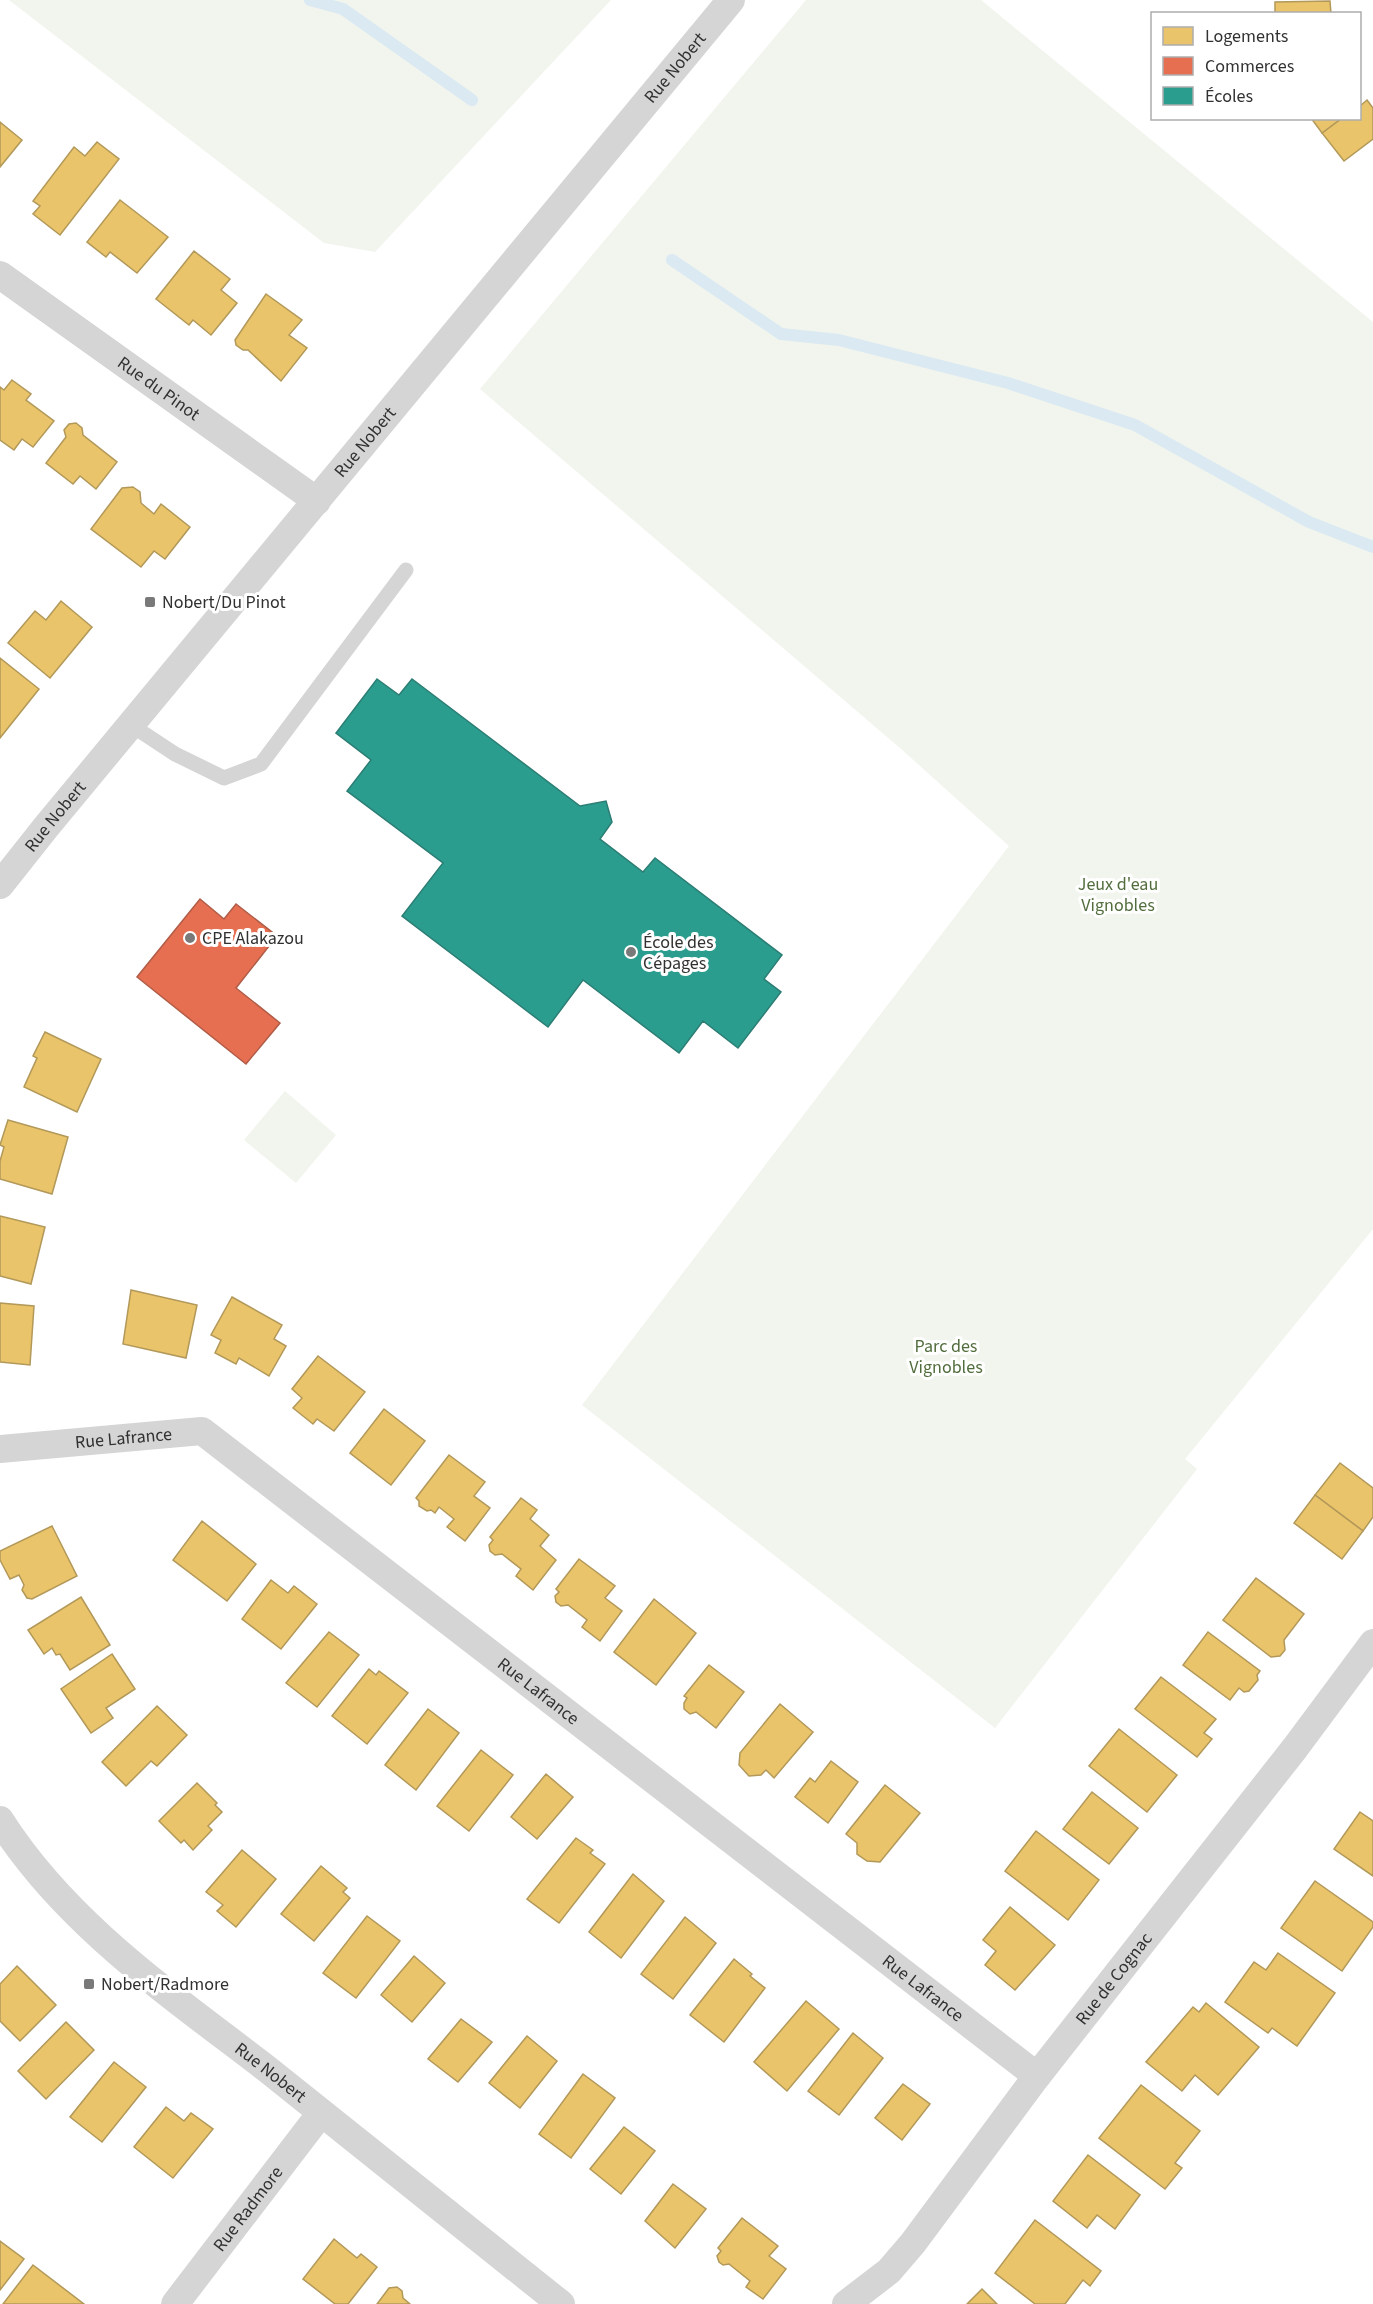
<svg xmlns="http://www.w3.org/2000/svg" width="1373" height="2304" viewBox="0 0 1373 2304" font-family="'Source Sans 3',sans-serif">
<style>
.green{fill:#f1f5ed}
.homes{fill:#e9c46a;stroke:#b29859;stroke-width:1.5}
.shops{fill:#e76f51;stroke:#b05c47;stroke-width:1.5}
.schools{fill:#2a9d8f;stroke:#2c7d73;stroke-width:1.5}
.lines{fill:none;stroke-linecap:round;stroke-linejoin:round}
.stream{stroke:#dbe9f2;stroke-width:12}
.service{stroke:#d5d5d5;stroke-width:15}
.minor{stroke:#d5d5d5;stroke-width:28}
.poi-dot{fill:#797979;stroke:#fff;stroke-width:2}
.labels{text-anchor:middle;stroke-width:6;stroke-linejoin:round;paint-order:stroke}
.street-label{font-size:18px;fill:#313131;stroke:#fff}
.poi-label{font-size:18px;fill:#313131;stroke:#fff;text-anchor:start}
.park-label{font-size:18px;fill:#526d3d;stroke:#fff}
</style>
<rect width="100%" height="100%" fill="#fff"/>
<!-- green -->
<g class="green">
<path d="M9,0H611L375,252L324,243Z"/>
<path d="M806,0H981L1373,322V1229L1185,1459L1197,1469L995,1728L582,1405L1009,846L900,748L480,389Z"/>
<path d="M285,1091L336,1135L296,1183L244,1140Z"/>
</g>
<!-- homes -->
<g class="homes">
<path d="M1330,1L1331,14H1275V2Z"/>
<path d="M1367,100L1373,108V139L1344,161L1322,133L1342,118H1360V106Z"/>
<path d="M1311,118H1342L1322,133Z"/>
<path d="M0,122L22,140L0,167Z"/>
<path d="M97,142L119,159L60,235L33,214L40,206L33,201L74,147L85,156Z"/>
<path d="M120,200L168,237L137,273L110,252L106,257L87,242Z"/>
<path d="M194,251L230,279L221,290L237,303L211,335L193,320L189,325L156,299Z"/>
<path d="M266,294L302,320L289,335L307,348L281,381L248,350H243L236,345L235,340Z"/>
<path d="M12,380L31,394L26,400L54,421L33,447L22,439L14,450L0,440V387L4,390Z"/>
<path d="M76,423L82,428L83,435L117,462L96,489L80,476L73,484L46,463L66,437L64,430L69,424Z"/>
<path d="M133,487L140,492L141,503L154,514L161,504L190,527L165,559L154,551L141,567L91,529L122,488Z"/>
<path d="M61,601L92,627L50,678L8,643L35,611L46,620Z"/>
<path d="M0,658L39,689L0,738Z"/>
<path d="M45,1032L101,1059L77,1112L24,1087L37,1058L33,1056Z"/>
<path d="M8,1120L68,1137L52,1194L0,1179V1161L4,1147L0,1145Z"/>
<path d="M0,1216L45,1227L31,1284L0,1276Z"/>
<path d="M131,1290L197,1305L186,1358L123,1344Z"/>
<path d="M232,1297L282,1325L274,1339L286,1346L269,1376L239,1358L236,1364L215,1353L221,1340L211,1335Z"/>
<path d="M0,1303L34,1306L30,1365L0,1362Z"/>
<path d="M318,1356L365,1392L334,1431L317,1419L313,1424L293,1408L302,1398L292,1389Z"/>
<path d="M384,1409L425,1441L391,1485L350,1453Z"/>
<path d="M449,1455L485,1482L474,1496L490,1508L465,1541L447,1527L454,1519L439,1507L435,1513L431,1510L427,1511L419,1506V1501L416,1498Z"/>
<path d="M1340,1463L1373,1488V1517L1363,1531L1315,1495Z"/>
<path d="M1315,1495L1363,1531L1342,1559L1294,1523Z"/>
<path d="M521,1498L537,1510L530,1519L549,1535L540,1546L556,1560L533,1590L516,1576L521,1569L502,1554L495,1555L490,1551L489,1545L493,1540L490,1537Z"/>
<path d="M202,1521L256,1564L227,1601L173,1560Z"/>
<path d="M52,1526L77,1576L32,1599L27,1598L22,1590L24,1585L19,1575L10,1579L0,1560V1551Z"/>
<path d="M579,1559L615,1586L605,1598L622,1611L600,1641L582,1627L587,1620L568,1605L561,1606L556,1602L555,1596L559,1592L556,1589Z"/>
<path d="M1256,1578L1304,1614L1284,1640L1285,1650L1280,1656L1271,1657L1223,1620Z"/>
<path d="M271,1580L288,1593L294,1586L317,1604L281,1649L242,1619Z"/>
<path d="M81,1597L110,1645L70,1670L60,1654L56,1655L52,1648L44,1654L28,1630Z"/>
<path d="M654,1599L696,1633L656,1685L614,1652Z"/>
<path d="M329,1632L359,1655L317,1707L286,1683Z"/>
<path d="M1208,1632L1260,1671L1257,1675L1258,1680L1249,1691L1244,1692L1239,1688L1230,1700L1183,1665Z"/>
<path d="M112,1654L135,1689L106,1708L113,1718L91,1733L61,1689Z"/>
<path d="M709,1665L744,1692L716,1728L696,1712L690,1714L684,1709V1703L687,1698L684,1696Z"/>
<path d="M369,1669L376,1675L379,1671L408,1693L367,1744L332,1716Z"/>
<path d="M1161,1677L1216,1719L1204,1733L1212,1739L1197,1757L1135,1709Z"/>
<path d="M780,1704L813,1732L774,1778L766,1770L761,1775L749,1776L739,1765L740,1753Z"/>
<path d="M157,1706L187,1735L157,1766L151,1761L126,1786L102,1762Z"/>
<path d="M428,1709L459,1733L416,1790L385,1765Z"/>
<path d="M1119,1729L1177,1775L1147,1812L1089,1766Z"/>
<path d="M481,1750L513,1775L469,1831L437,1806Z"/>
<path d="M831,1761L858,1782L828,1823L795,1797L810,1778L815,1782Z"/>
<path d="M546,1774L573,1797L537,1839L511,1817Z"/>
<path d="M197,1783L217,1803L215,1805L222,1812L208,1826L212,1830L193,1850L184,1840L181,1843L159,1821Z"/>
<path d="M885,1785L920,1813L880,1862L867,1861L857,1854V1843L846,1834Z"/>
<path d="M1092,1792L1138,1828L1109,1864L1063,1829Z"/>
<path d="M1360,1812L1373,1821V1876L1334,1849Z"/>
<path d="M1036,1831L1099,1880L1068,1920L1005,1871Z"/>
<path d="M576,1838L593,1850L590,1853L605,1864L559,1923L527,1899Z"/>
<path d="M242,1850L276,1879L236,1927L217,1911L223,1905L206,1892Z"/>
<path d="M321,1866L347,1888L343,1892L350,1898L314,1941L281,1914Z"/>
<path d="M633,1874L664,1901L621,1958L589,1932Z"/>
<path d="M1315,1881L1373,1922V1927L1342,1971L1281,1928Z"/>
<path d="M1010,1907L1055,1945L1015,1990L985,1965L996,1951L983,1940Z"/>
<path d="M367,1916L400,1941L356,1998L323,1973Z"/>
<path d="M685,1917L716,1943L673,1999L641,1974Z"/>
<path d="M1278,1953L1335,1993L1297,2046L1272,2028L1268,2033L1225,2002L1254,1962L1266,1970Z"/>
<path d="M414,1956L445,1983L412,2022L381,1995Z"/>
<path d="M734,1959L752,1974L750,1976L765,1988L724,2042L690,2015Z"/>
<path d="M17,1966L56,2005L20,2041L0,2021V1984Z"/>
<path d="M806,2001L839,2029L787,2091L754,2062Z"/>
<path d="M1206,2003L1259,2047L1218,2095L1195,2075L1182,2091L1146,2062L1193,2007L1199,2012Z"/>
<path d="M461,2019L492,2042L458,2082L428,2059Z"/>
<path d="M66,2022L94,2050L46,2099L18,2071Z"/>
<path d="M853,2033L883,2058L839,2115L808,2091Z"/>
<path d="M527,2036L557,2061L520,2108L489,2083Z"/>
<path d="M114,2062L146,2087L102,2142L70,2117Z"/>
<path d="M583,2074L615,2098L571,2158L539,2134Z"/>
<path d="M903,2084L930,2104L902,2140L875,2118Z"/>
<path d="M1141,2085L1200,2131L1175,2163L1182,2168L1165,2189L1099,2138Z"/>
<path d="M166,2107L184,2121L191,2113L213,2129L173,2178L134,2147Z"/>
<path d="M624,2127L655,2151L621,2194L590,2169Z"/>
<path d="M1088,2155L1140,2195L1115,2229L1097,2215L1087,2228L1053,2201Z"/>
<path d="M673,2184L706,2209L675,2248L645,2221Z"/>
<path d="M742,2218L778,2246L769,2256L786,2269L763,2299L746,2287L750,2281L729,2264L723,2265L719,2262L717,2256L721,2251L718,2248Z"/>
<path d="M1035,2220L1101,2271L1090,2286L1083,2280L1065,2304H1035L995,2273Z"/>
<path d="M334,2239L357,2258L361,2254L377,2267L348,2304H335L303,2279Z"/>
<path d="M0,2241L24,2259L0,2290Z"/>
<path d="M33,2265L84,2304H3Z"/>
<path d="M397,2287L402,2291L403,2298L410,2304H377L389,2288Z"/>
<path d="M982,2289L997,2304H967Z"/>
</g>
<!-- shops -->
<path class="shops" d="M200,899L224,919L236,904L277,936L236,988L280,1023L246,1064L137,977Z"/>
<!-- schools -->
<path class="schools" d="M377,679L399,695L412,679L580,806L606,801L612,822L600,839L643,872L655,858L782,955L764,979L781,992L738,1048L703,1021L679,1053L583,980L548,1027L402,916L443,863L347,791L371,760L336,733Z"/>
<g class="lines">
<!-- stream -->
<g class="stream">
<path d="M310,0L343,9L472,100"/>
<path d="M672,260L781,334L839,340L1008,383L1135,425L1309,522L1373,547"/>
</g>
<!-- service -->
<path class="service" d="M131,725L175,754L224,778L261,764L406,570"/>
<!-- minor -->
<g class="minor">
<path id="s1" d="M0,275L317,501"/>
<path id="s2" d="M0,885L46,827L731,0"/>
<path id="s3" d="M0,1449L202,1431L1037,2076"/>
<path id="s4" d="M0,1820C66,1924 171,1995 267,2069C365,2147 463,2226 561,2304"/>
<path id="s5" d="M175,2304L321,2113"/>
<path id="s6" d="M846,2304L889,2271L913,2243L1037,2076L1295,1748L1373,1643"/>
</g>
</g>
<!-- markers -->
<g class="poi-dot">
<rect x="144" y="596" width="12" height="12" rx="3"/>
<circle cx="190" cy="938" r="6"/>
<circle cx="631" cy="952" r="6"/>
<rect x="83" y="1978" width="12" height="12" rx="3"/>
</g>
<g class="labels">
<!-- street labels -->
<g class="street-label">
<text dy="6" stroke="none"><textPath href="#s2" startOffset="1060">Rue Nobert</textPath></text>
<text dy="6" stroke="none"><textPath href="#s1" startOffset="195">Rue du Pinot</textPath></text>
<text dy="6" stroke="none"><textPath href="#s2" startOffset="574">Rue Nobert</textPath></text>
<text dy="6" stroke="none"><textPath href="#s2" startOffset="88">Rue Nobert</textPath></text>
<text dy="6" stroke="none"><textPath href="#s3" startOffset="124">Rue Lafrance</textPath></text>
<text dy="6" stroke="none"><textPath href="#s3" startOffset="628">Rue Lafrance</textPath></text>
<text dy="6" stroke="none"><textPath href="#s6" startOffset="423">Rue de Cognac</textPath></text>
<text dy="6" stroke="none"><textPath href="#s3" startOffset="1114">Rue Lafrance</textPath></text>
<text dy="6" stroke="none"><textPath href="#s4" startOffset="372">Rue Nobert</textPath></text>
<text dy="6" stroke="none"><textPath href="#s5" startOffset="120">Rue Radmore</textPath></text>
</g>
<!-- poi labels -->
<g class="poi-label">
<text x="162" y="608">Nobert/Du Pinot</text>
<text x="202" y="944">CPE Alakazou</text>
<text x="643" y="948">École des<tspan x="643" dy="21">Cépages</tspan></text>
<text x="101" y="1990">Nobert/Radmore</text>
</g>
<!-- park labels -->
<g class="park-label">
<text x="1118" y="890">Jeux d'eau<tspan x="1118" dy="21">Vignobles</tspan></text>
<text x="946" y="1352">Parc des<tspan x="946" dy="21">Vignobles</tspan></text>
</g>
</g>
<!-- legend -->
<rect x="1151" y="12" width="210" height="108" fill="#ffffff" stroke="#adadad" stroke-width="1.5"/>
<rect x="1163" y="27" width="30" height="18" fill="#e9c46a" stroke="#adadad" stroke-width="1.5"/>
<text x="1205" y="42" font-size="18" fill="#313131">Logements</text>
<rect x="1163" y="57" width="30" height="18" fill="#e76f51" stroke="#adadad" stroke-width="1.5"/>
<text x="1205" y="72" font-size="18" fill="#313131">Commerces</text>
<rect x="1163" y="87" width="30" height="18" fill="#2a9d8f" stroke="#adadad" stroke-width="1.5"/>
<text x="1205" y="102" font-size="18" fill="#313131">Écoles</text>
</svg>
